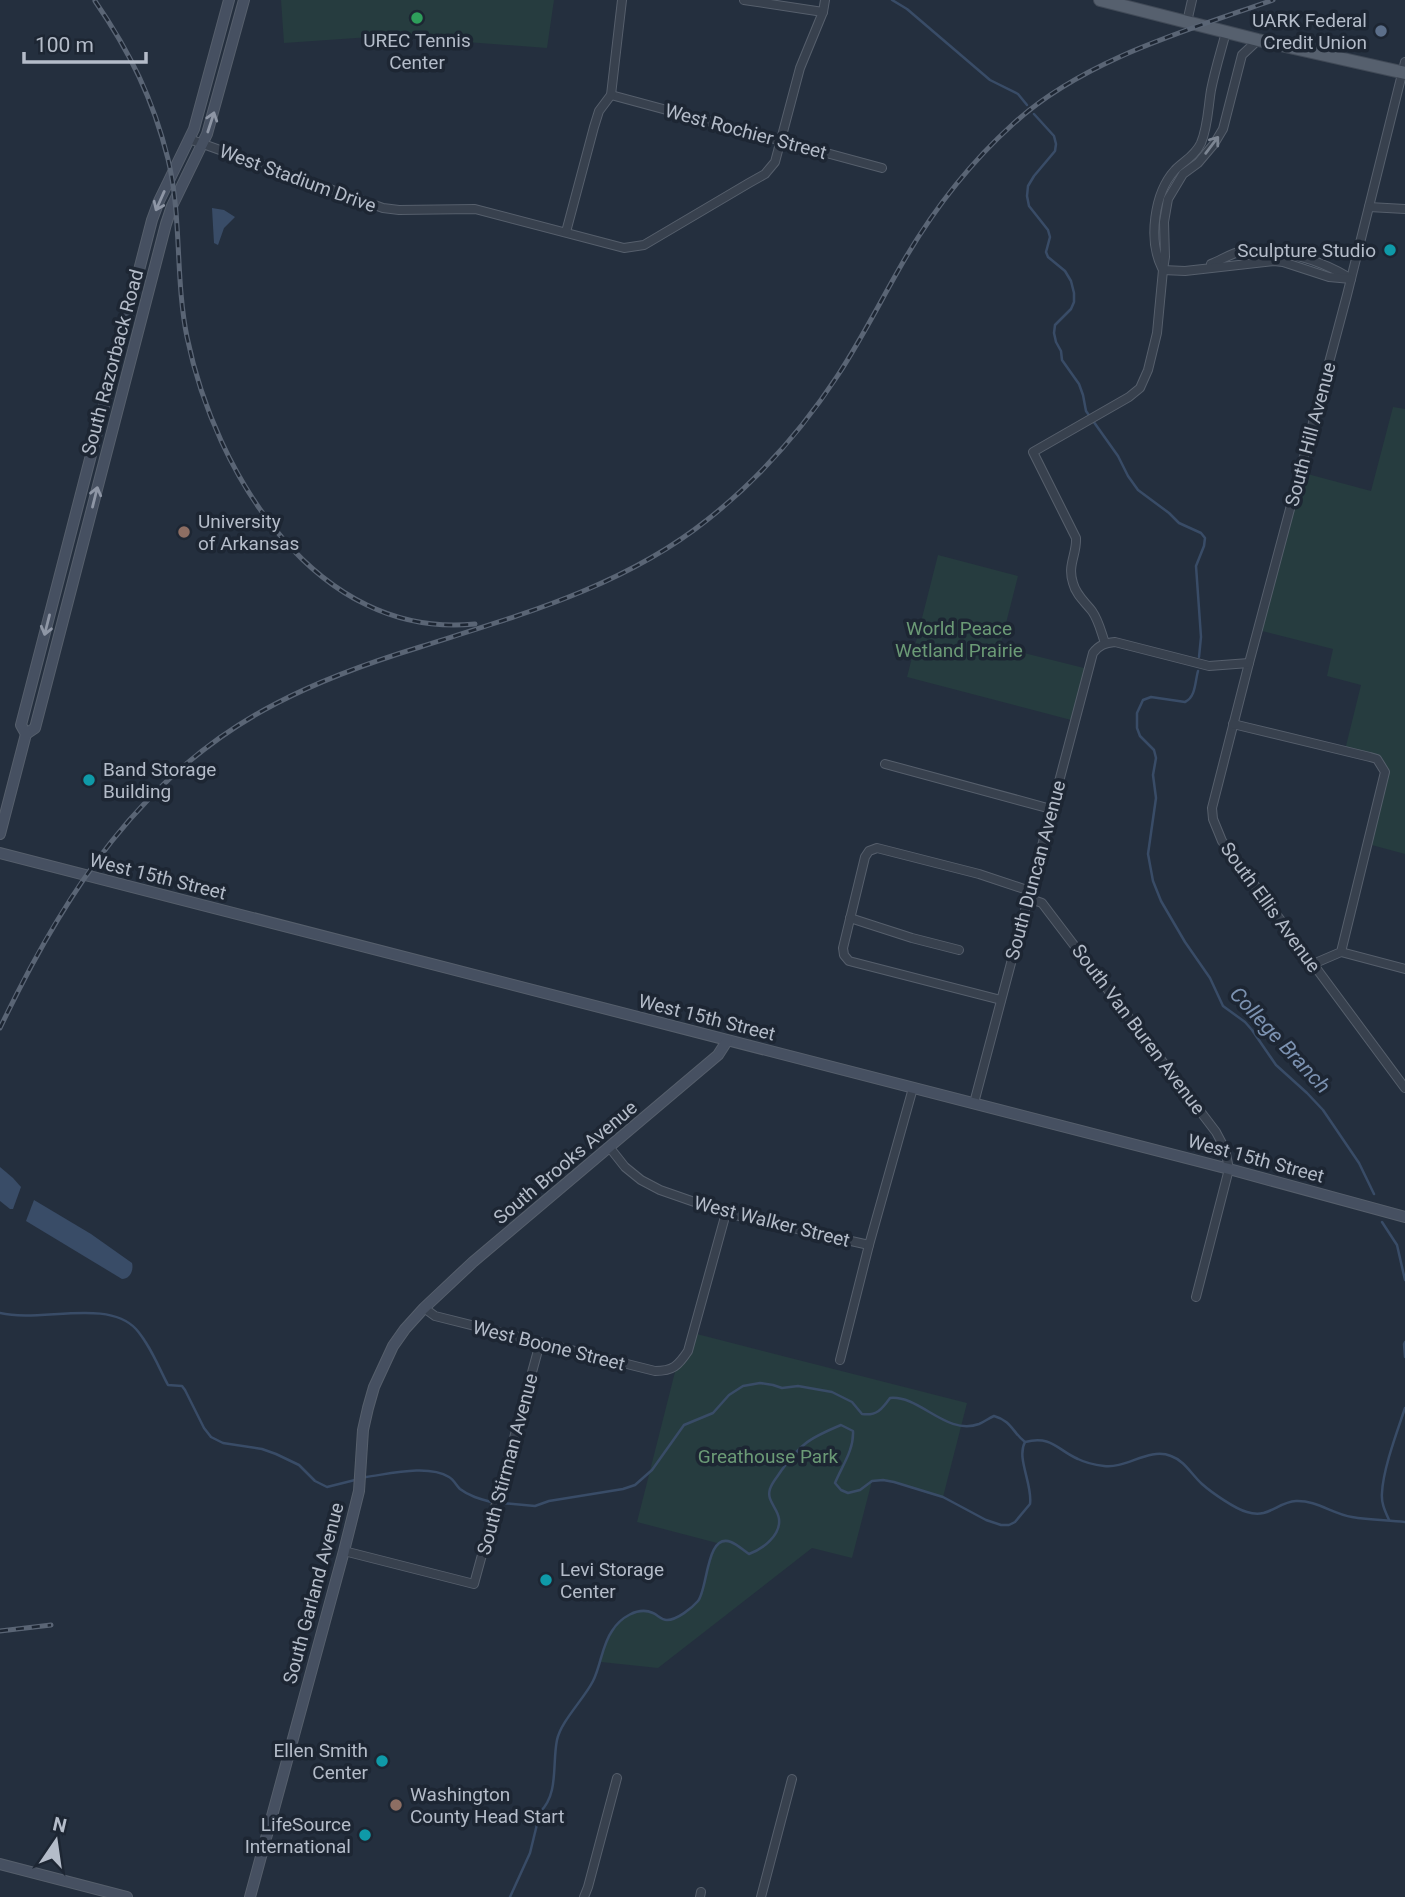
<svg xmlns="http://www.w3.org/2000/svg" width="1405" height="1897" viewBox="0 0 1405 1897" font-family="Roboto,sans-serif">
<style>
.green{fill:#263c3f}
.water{fill:#394c67}
.lines{fill:none;stroke-linecap:round;stroke-linejoin:round}
.stream{stroke:#394c67;stroke-width:2.5}
.street-casing{stroke:#565f6c;stroke-width:10}
.secondary-casing{stroke:#565f6c;stroke-width:12}
.primary-casing{stroke:#414a57;stroke-width:14}
.street{stroke:#38414e;stroke-width:8}
.secondary{stroke:#465061;stroke-width:10}
.primary{stroke:#56606e;stroke-width:12}
.rail-casing{stroke:#5a6575;stroke-width:5}
.rail{stroke:#1d2633;stroke-width:2.5;stroke-dasharray:8;stroke-linecap:butt}
.oneway{stroke:#8e96a5}
.oneway2{stroke:#7c8592}
.leisure-dot{fill:#2e9e5b;stroke:#1d2633;stroke-width:2.5}
.service-dot{fill:#5c6f8a;stroke:#1d2633;stroke-width:2.5}
.culture-dot{fill:#0f9aa8;stroke:#1d2633;stroke-width:2.5}
.education-dot{fill:#8d6e63;stroke:#1d2633;stroke-width:2.5}
.labels{text-anchor:middle;stroke-width:7;stroke-linejoin:round;paint-order:stroke}
.poi-label{font-size:19px;fill:#b4bcc9;stroke:#1d2633;text-anchor:end}
.street-label{font-size:19px;fill:#b4bcc9;stroke:#1d2633}
.park-label{font-size:19px;fill:#6b9a76;stroke:#1d2633}
.water-label{font-size:21px;font-style:italic;fill:#7c92b1;stroke:#1d2633}
</style>
<rect width="100%" height="100%" fill="#242f3e"/>
<!-- green -->
<g class="green">
<path d="M281,0H554L547,48L385,36L284,43Z"/>
<path d="M1393,407L1405,409V854L1368,844L1383,765L1345,750L1361,685L1327,676L1333,649L1258,630L1300,472L1371,491Z"/>
<path d="M938,555L1018,576L1000,647L1088,669L1075,721L907,677Z"/>
<path d="M693,1333L967,1403L943,1497C919,1494 897,1477 872,1481L852,1558L812,1548L658,1668L601,1662C606,1640 618,1606 648,1611C655,1613 660,1621 667,1620C676,1619 689,1610 695,1604C704,1595 704,1585 706,1574C708,1563 712,1553 717,1543L637,1522L676,1368L681,1361Z"/>
</g>
<!-- water -->
<g class="water">
<path d="M212,208L224,210L235,217L224,228L218,245L214,243Z"/>
<path d="M0,1167L13,1178L21,1187L13,1209H10L0,1201Z"/>
<path d="M34,1200L91,1234L132,1263C134,1270 130,1279 122,1279L26,1221Z"/>
</g>
<g class="lines">
<!-- stream -->
<g class="stream">
<path d="M892,0L907,9L990,80L1018,94L1027,105"/>
<path d="M1034,114L1054,136L1056,144L1055,151L1034,176L1028,186L1027,196L1029,206L1048,230L1050,237L1046,252L1048,257L1065,271L1071,281L1074,293V302L1071,309L1055,325L1054,333L1056,342L1061,351L1062,360L1079,384L1083,395L1086,411L1118,456L1128,476L1138,490L1169,513L1179,523L1201,533L1205,538L1204,546L1196,566L1201,637L1199,657"/>
<path d="M1198,671C1195,681 1196,697 1185,702L1151,697L1143,700L1137,713V728L1140,736L1154,750L1156,758L1153,775L1156,798L1148,854L1153,881L1161,901L1185,942L1210,978L1223,1006L1245,1022L1252,1030L1276,1065L1307,1093L1323,1110L1359,1163L1374,1194"/>
<path d="M1382,1222L1397,1245L1405,1280"/>
<path d="M0,1313C40,1323 107,1298 136,1329C150,1345 158,1366 168,1385L182,1386L185,1390L204,1428L211,1437L223,1443L262,1449L276,1454L299,1465L315,1481L327,1487L355,1480"/>
<path d="M1405,1342L1404,1344L1405,1357"/>
<path d="M366,1477C389,1474 428,1464 449,1477C454,1480 456,1485 460,1489C469,1496 480,1499 491,1502"/>
<path d="M501,1503L535,1506L549,1501L623,1489L635,1485L652,1470L684,1425L713,1413L729,1395L743,1386L760,1383L773,1385L782,1388L798,1386L832,1392L852,1402L862,1414C877,1416 882,1409 890,1398C920,1395 946,1436 979,1424C984,1422 989,1418 994,1416C1012,1421 1012,1432 1025,1442C1052,1435 1057,1450 1078,1459C1086,1463 1095,1465 1104,1466C1126,1469 1149,1447 1171,1456C1185,1461 1191,1474 1202,1484C1211,1492 1235,1509 1247,1512C1269,1519 1277,1502 1296,1501C1316,1500 1333,1514 1352,1517C1370,1520 1387,1520 1405,1522"/>
<path d="M1389,1520C1385,1511 1381,1503 1382,1493C1383,1469 1397,1432 1405,1408"/>
<path d="M510,1897L530,1853L540,1812C559,1794 552,1764 557,1740C561,1721 584,1699 593,1681C601,1665 602,1645 612,1631C620,1618 638,1606 653,1613C658,1615 661,1620 667,1620C677,1620 692,1608 698,1601C708,1589 706,1532 731,1542C738,1545 743,1550 749,1554C763,1549 781,1535 779,1519C778,1508 766,1501 770,1489C772,1482 778,1476 781,1471C801,1443 810,1438 841,1425L853,1431C854,1450 842,1466 835,1483L841,1490L848,1493L860,1490L872,1481L883,1480L894,1482L943,1497L986,1520L1001,1525H1009L1015,1522L1030,1504C1033,1485 1016,1458 1025,1442"/>
</g>
<defs>
<g id="street">
<path d="M744,0L823,12"/>
<path d="M1187,22L1192,0"/>
<path d="M1405,62L1347,295L1249,663L1212,808L1213,819L1222,841L1405,1088"/>
<path d="M611,95L882,168"/>
<path d="M189,139L383,208L399,210L475,209L624,248L644,245L749,183L765,174L775,162L800,68L823,12L825,0"/>
<path d="M1369,207L1405,209"/>
<path d="M566,232L594,127L599,111L611,95L622,0"/>
<path d="M1211,264C1221,260 1232,253 1242,251C1275,246 1320,260 1348,277"/>
<path d="M1162,268C1148,240 1154,193 1175,170C1184,161 1195,156 1201,143C1208,126 1208,108 1211,90C1215,70 1221,51 1226,32"/>
<path d="M1163,270L1185,271L1274,261L1283,262L1329,277L1351,279"/>
<path d="M1105,643C1101,632 1099,621 1092,611C1085,602 1076,595 1073,583C1067,565 1077,554 1076,538L1033,452L1129,397L1140,388L1148,370L1157,333L1163,270L1165,257L1164,222L1168,199L1183,174L1198,163L1214,144L1223,129L1242,55L1258,40"/>
<path d="M1233,724L1370,757L1377,759L1385,772L1341,952L1313,964"/>
<path d="M885,764L1051,809"/>
<path d="M1028,898L1042,903L1216,1132L1225,1149L1229,1169L1196,1297"/>
<path d="M850,918L912,938L959,950"/>
<path d="M1341,952L1405,969"/>
<path d="M1001,1000L849,961L844,955L843,948L865,857L869,851L877,848L979,874L1030,891"/>
<path d="M974,1103L1093,653C1099,645 1105,643 1115,642L1209,666L1249,663"/>
<path d="M610,1148L625,1167L641,1180L660,1190L726,1213L869,1245"/>
<path d="M424,1308L435,1316L655,1371C673,1371 678,1366 688,1351L726,1213"/>
<path d="M840,1360L869,1245L913,1088"/>
<path d="M344,1551L474,1584L540,1343"/>
<path d="M584,1897L588,1887L617,1778"/>
<path d="M700,1897L701,1892"/>
<path d="M761,1897L792,1779"/>
</g>
<g id="secondary">
<path d="M26,734L35,728L166,224L172,206L207,134L244,0"/>
<path d="M0,834L26,734L21,725L152,220L159,201L194,129L229,0"/>
<path d="M0,853L1229,1169L1405,1217"/>
<path d="M0,1864L127,1897"/>
<path d="M250,1897L344,1551L359,1491L363,1430L368,1408L374,1387L393,1346L405,1329L424,1308L473,1262L718,1055L727,1041"/>
</g>
<path id="primary" d="M1100,0L1258,40L1405,73"/>
</defs>
<!-- street casing -->
<use href="#street" class="street-casing"/>
<!-- secondary casing -->
<use href="#secondary" class="secondary-casing"/>
<!-- primary casing -->
<use href="#primary" class="primary-casing"/>
<!-- street -->
<use href="#street" class="street"/>
<!-- secondary -->
<use href="#secondary" class="secondary"/>
<!-- primary -->
<use href="#primary" class="primary"/>
<defs>
<g id="rail">
<path d="M95,1C130,52 153,99 168,159C182,217 175,278 187,337C215,473 316,640 475,624"/>
<path d="M0,1028C64,894 141,773 277,703C323,679 371,662 420,647C520,615 623,587 707,520C759,479 802,430 838,375C863,337 883,296 906,257C935,208 971,162 1013,124C1083,60 1185,31 1273,0"/>
<path d="M0,1631L51,1625"/>
</g>
</defs>
<!-- rail casing -->
<use href="#rail" class="rail-casing"/>
<!-- rail -->
<use href="#rail" class="rail"/>
</g>
<!-- one-way arrows -->
<defs><path id="oneway-shaft" d="M-6 0H5M1.5-3L5.5 0L1.5 3" fill="none" stroke-width="1.6" stroke-linecap="round" stroke-linejoin="round" transform="scale(1.75)"/></defs>
<g class="oneway">
<use href="#oneway-shaft" transform="translate(211 122) rotate(-72)"/>
<use href="#oneway-shaft" transform="translate(160 201) rotate(114)"/>
<use href="#oneway-shaft" transform="translate(95 497) rotate(-76)"/>
<use href="#oneway-shaft" transform="translate(47 625) rotate(104)"/>
</g>
<use class="oneway2" href="#oneway-shaft" transform="translate(1212 145) rotate(-53)"/>
<!-- markers -->
<circle class="leisure-dot" cx="417" cy="18" r="7"/>
<circle class="service-dot" cx="1381" cy="31" r="7"/>
<g class="culture-dot">
<circle cx="1390" cy="250" r="7"/>
<circle cx="89" cy="780" r="7"/>
<circle cx="546" cy="1580" r="7"/>
<circle cx="382" cy="1761" r="7"/>
<circle cx="365" cy="1835" r="7"/>
</g>
<g class="education-dot">
<circle cx="184" cy="532" r="7"/>
<circle cx="396" cy="1805" r="7"/>
</g>
<g class="labels">
<!-- poi labels -->
<g class="poi-label">
<text x="1367" y="27">UARK Federal<tspan x="1367" dy="22">Credit Union</tspan></text>
<text x="417" y="47" text-anchor="middle">UREC Tennis<tspan x="417" dy="22">Center</tspan></text>
<text x="1376" y="257">Sculpture Studio</text>
<text x="198" y="528" text-anchor="start">University<tspan x="198" dy="22">of Arkansas</tspan></text>
<text x="103" y="776" text-anchor="start">Band Storage<tspan x="103" dy="22">Building</tspan></text>
<text x="560" y="1576" text-anchor="start">Levi Storage<tspan x="560" dy="22">Center</tspan></text>
<text x="368" y="1757">Ellen Smith<tspan x="368" dy="22">Center</tspan></text>
<text x="410" y="1801" text-anchor="start">Washington<tspan x="410" dy="22">County Head Start</tspan></text>
<text x="351" y="1831">LifeSource<tspan x="351" dy="22">International</tspan></text>
</g>
<!-- street labels -->
<g class="street-label">
<text transform="translate(746 131) rotate(15)" y="7">West Rochier Street</text>
<text transform="translate(298 178) rotate(20)" y="7">West Stadium Drive</text>
<text transform="translate(112 362) rotate(-75)" y="7">South Razorback Road</text>
<text transform="translate(1310 434) rotate(-75)" y="7">South Hill Avenue</text>
<text transform="translate(1035 870) rotate(-75)" y="7">South Duncan Avenue</text>
<text transform="translate(158 876) rotate(14)" y="7">West 15th Street</text>
<text transform="translate(1271 907) rotate(54)" y="7">South Ellis Avenue</text>
<text transform="translate(707 1017) rotate(14)" y="7">West 15th Street</text>
<text transform="translate(1139 1029) rotate(53)" y="7">South Van Buren Avenue</text>
<text transform="translate(1256 1158) rotate(15)" y="7">West 15th Street</text>
<text transform="translate(565 1162) rotate(-40)" y="7">South Brooks Avenue</text>
<text transform="translate(772 1221) rotate(14)" y="7">West Walker Street</text>
<text transform="translate(549 1345) rotate(14)" y="7">West Boone Street</text>
<text transform="translate(507 1464) rotate(-75)" y="7">South Stirman Avenue</text>
<text transform="translate(313 1593) rotate(-75)" y="7">South Garland Avenue</text>
</g>
<!-- park labels -->
<g class="park-label">
<text x="959" y="635">World Peace<tspan x="959" dy="22">Wetland Prairie</tspan></text>
<text x="768" y="1463">Greathouse Park</text>
</g>
<!-- water labels -->
<g class="water-label">
<text transform="translate(1280 1040) rotate(47)" y="7">College Branch</text>
</g>
</g>
<!-- north arrow -->
<g transform="translate(56 1841) rotate(13)" stroke="#1d2633" stroke-width="5" paint-order="stroke">
<path d="M0-5L12 26L0 18L-12 26Z" fill="#b4bcc9"/>
<text y="-10" font-size="19" font-weight="bold" text-anchor="middle" fill="#b4bcc9">N</text>
</g>
<!-- scale -->
<path d="M24 52v10h122v-10" fill="none" stroke="#b4bcc9" stroke-width="3.5"/>
<text x="35" y="52" font-size="21" fill="#b4bcc9" stroke="#1d2633" stroke-width="5" paint-order="stroke">100 m</text>
</svg>
